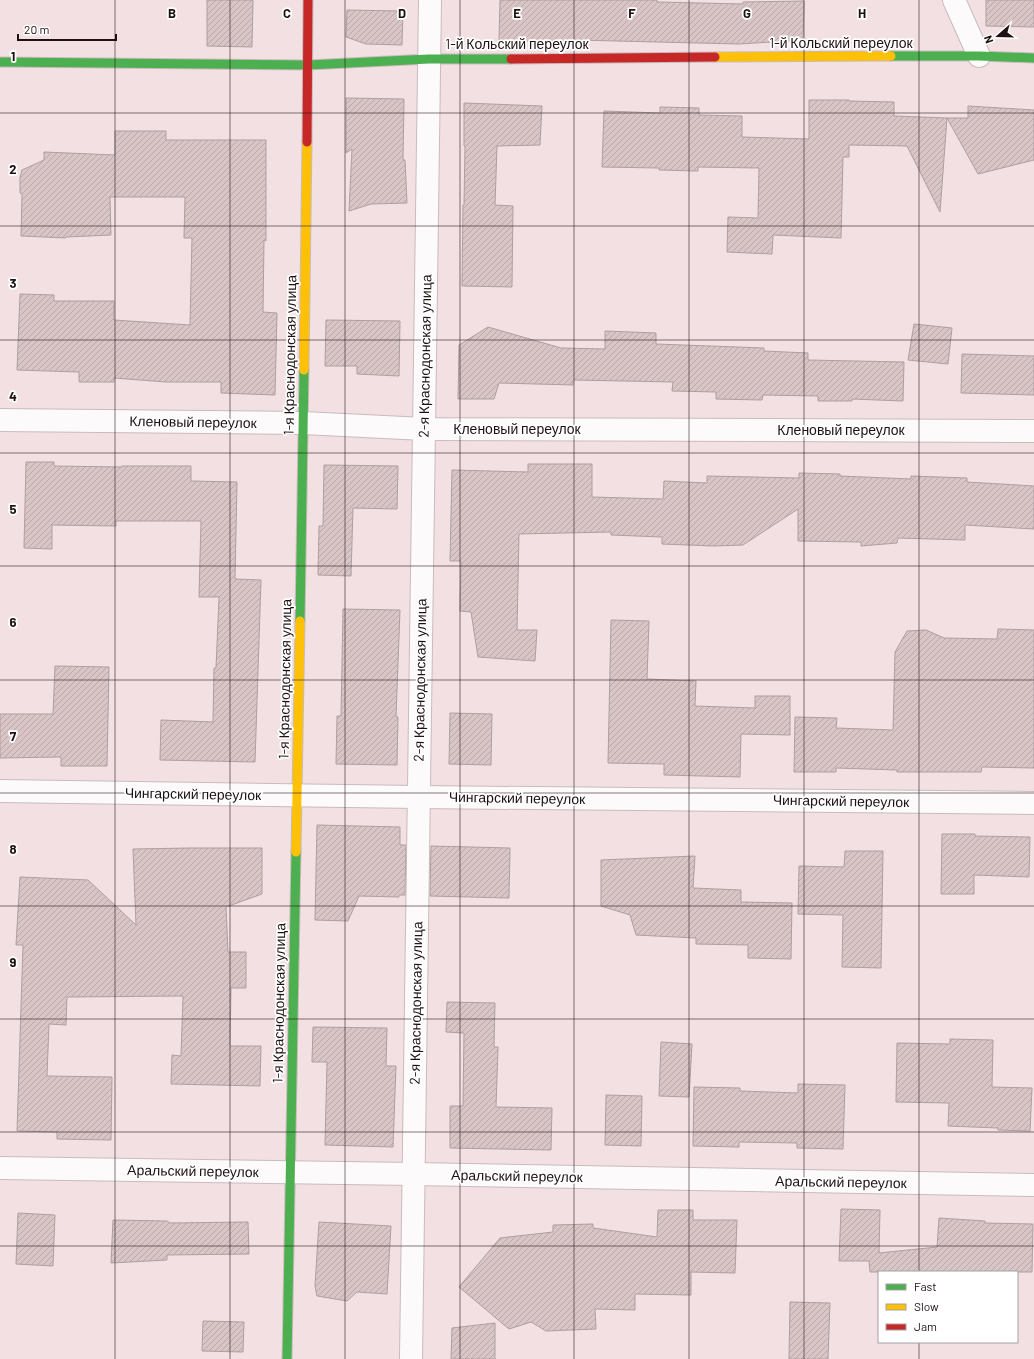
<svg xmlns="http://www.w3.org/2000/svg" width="1034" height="1359" viewBox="0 0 1034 1359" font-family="Barlow,sans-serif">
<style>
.building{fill:url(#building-hatch);stroke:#ae9fa1}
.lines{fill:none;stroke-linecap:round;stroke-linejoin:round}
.street-casing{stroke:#cabbbd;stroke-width:24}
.fast-casing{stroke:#cabbbd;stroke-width:11}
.slow-casing{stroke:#cabbbd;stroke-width:11}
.jam-casing{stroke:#cabbbd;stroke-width:11}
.street{stroke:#fdfafb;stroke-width:22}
.fast{stroke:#4caf50;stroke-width:9}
.slow{stroke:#ffc107;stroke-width:9}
.jam{stroke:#c62828;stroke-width:9}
.grid{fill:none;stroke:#1f1113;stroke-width:1;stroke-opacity:0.55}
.labels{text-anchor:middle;stroke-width:3.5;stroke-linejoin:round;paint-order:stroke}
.street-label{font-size:14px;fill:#1f1113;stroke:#fff}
.grid-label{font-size:13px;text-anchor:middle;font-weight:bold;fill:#1f1113;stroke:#fff;stroke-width:3.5;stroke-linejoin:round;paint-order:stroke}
</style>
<defs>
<pattern id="building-hatch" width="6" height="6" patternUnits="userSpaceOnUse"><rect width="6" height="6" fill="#d9c4c6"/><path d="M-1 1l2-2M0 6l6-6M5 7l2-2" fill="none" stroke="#baa7a9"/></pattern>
</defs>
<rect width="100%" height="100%" fill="#f2e0e2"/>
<!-- building -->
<g class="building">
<path d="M207,0H253L252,47L207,46Z"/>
<path d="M500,0H657V2L743,4V2L804,1L803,40L739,44L575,40V43L499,40Z"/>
<path d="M986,0H1034V27L986,26Z"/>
<path d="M347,10L403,11L402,45L366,44L346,37Z"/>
<path d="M346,98L404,99L403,160H405L407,203L371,204L349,211L352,149L346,153Z"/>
<path d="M809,100H849V101L894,102V116L947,118L940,212L907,146L849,145V157H843L841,238L773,235L772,254L727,252L728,217L758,218L759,168L698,167V171L659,170V168L602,167L604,111L660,113V107L699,108V115L742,116V137L809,139Z"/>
<path d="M464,103L542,106L540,145L497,146L495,205L513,206L512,287L462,286L463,205H464L465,146H464Z"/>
<path d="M968,106L1034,110V160L978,174L947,118H968Z"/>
<path d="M115,131H166V140H266V241L264,240L263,312L277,313L275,395L221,393V382H166L114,378V382H79V372L17,370L20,294L54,295V301H114V320L190,325L192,238H184L185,197H110L111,235L66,237V238L21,236L22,194L20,193V178L22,170L44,160V152L115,155Z"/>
<path d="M326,320L400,321L399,376L357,374V366H325Z"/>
<path d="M914,324L952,328L948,364L908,360Z"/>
<path d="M488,327L561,348L605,349V331L656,333V344L764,348V351L808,353V360L904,362L903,401L852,399V401H818V396L763,395L762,400L716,399V392L672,391L673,382L573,380V385L499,383L494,399H458L459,345Z"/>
<path d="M962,354L1034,356V395L961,393Z"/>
<path d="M26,462H54V466L122,467V466H191V481L237,482L235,579L261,580L255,762L160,760L161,720L213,722L214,668H216L219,597H199L201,521H116V526L52,525V549L24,548Z"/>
<path d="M528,464H592V497L663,499L664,481L707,483V476L799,478V473L840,474V476L911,479V476L967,478V482L1034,486V529L965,525V540L898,538L897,543L861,546V542L798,541V509L743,545L714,546L662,544V537L611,535V532L519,534L517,630H537L535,661L478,657L471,612L460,611L461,561H450L452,470L528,472Z"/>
<path d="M324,465L398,466L397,509L353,508L351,576L318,575L319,526H323Z"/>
<path d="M343,609L400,610L396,717H398L397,765L336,764L337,716H341Z"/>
<path d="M611,620L649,621L647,679L696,681L695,706L755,708V696H790V735L741,734L740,777L664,775V764L608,763Z"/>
<path d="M998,629L1034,630V768L982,767L981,772H897V770L836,768V772H794L795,717L837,718L836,728L893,730L895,652L907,631L926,630L944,638L997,639Z"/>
<path d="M55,666L109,667L107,766H61V757L0,758V714H53Z"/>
<path d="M450,713L492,714L491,765L449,764Z"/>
<path d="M317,825L400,827V845H406L405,895H399V897L359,896L348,921L315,920Z"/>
<path d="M942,834H975V836L1030,837L1029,877L974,875V894H941Z"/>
<path d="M431,846L510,848L509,898L430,896Z"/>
<path d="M191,848H262V894L226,907L228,952H246V988H231L230,1046H261L260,1086L171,1084L172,1055L181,1056L183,996L67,997L66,1025L49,1024L47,1076L112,1077L111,1140L57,1139V1132L17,1131L23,945H16L20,877L88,880L136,925L133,849Z"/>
<path d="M845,851H883L881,968L842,967L843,915L798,914L799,866L844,867Z"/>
<path d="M695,856L693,888L741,890V902L792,903L791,959L748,958V945L696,944V938L636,935L630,915L601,906V860Z"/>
<path d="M447,1002L495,1003L494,1047H498L496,1107L552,1108L551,1150L450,1148V1106H463L464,1033L446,1032Z"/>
<path d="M313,1027L387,1028L386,1066H396L393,1147L325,1145L327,1062H312Z"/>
<path d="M950,1039L993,1040L992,1087L1032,1088L1030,1131L998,1130V1128L948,1126L949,1103L896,1102L897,1043L950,1044Z"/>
<path d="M661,1042L692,1044L689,1097L659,1096Z"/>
<path d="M798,1084L845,1085L843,1149L797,1148V1143L739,1142V1147L693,1146L694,1087L740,1088V1091L798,1093Z"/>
<path d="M606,1095L642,1096L641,1146L605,1145Z"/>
<path d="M841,1209L880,1210L879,1253L937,1247L939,1218L985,1221V1223L1033,1224L1032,1272H870L869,1261H839Z"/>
<path d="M658,1210H693V1220H737L735,1273L691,1272V1295L635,1294V1310L595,1309L596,1329L546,1331L531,1322L509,1329L459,1287L500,1238L553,1232V1225L593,1224V1228L657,1237Z"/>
<path d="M18,1213L55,1215L53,1266L16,1264Z"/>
<path d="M113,1220L167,1221L170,1223L248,1222L249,1254L167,1255V1260L111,1263Z"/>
<path d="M319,1222L391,1226L387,1294L357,1292L347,1301L317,1296L315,1286Z"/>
<path d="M790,1302L830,1303L828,1359H789Z"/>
<path d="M203,1321L244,1322L243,1352L202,1351Z"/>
<path d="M495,1323V1359H451L452,1328Z"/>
</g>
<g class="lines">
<defs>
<g id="street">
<path d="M954,0L979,56"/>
<path d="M0,420L303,423L424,429L1034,431"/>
<path d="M0,791L419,797L1034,803"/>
<path d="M0,1168L414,1174L1034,1185"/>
<path d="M411,1359L430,0"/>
</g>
<g id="fast">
<path d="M891,56H979L1034,58"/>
<path d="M0,62L308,65L429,59H511"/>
<path d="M300,621L304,370"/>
<path d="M287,1359L296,852"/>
</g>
<g id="slow">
<path d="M715,57L891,56"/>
<path d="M304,370L307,142"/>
<path d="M296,852L300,621"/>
</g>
<g id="jam">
<path d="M511,59L715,57"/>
<path d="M307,142L308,0"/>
</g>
</defs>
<!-- street casing -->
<use href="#street" class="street-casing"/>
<!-- fast casing -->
<use href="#fast" class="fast-casing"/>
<!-- slow casing -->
<use href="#slow" class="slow-casing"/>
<!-- jam casing -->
<use href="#jam" class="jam-casing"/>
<!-- street -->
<use href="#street" class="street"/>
<!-- fast -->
<use href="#fast" class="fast"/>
<!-- slow -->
<use href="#slow" class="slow"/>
<!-- jam -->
<use href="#jam" class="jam"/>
</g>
<!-- grid -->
<path class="grid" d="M115,0V1359M230,0V1359M345,0V1359M460,0V1359M574,0V1359M689,0V1359M804,0V1359M919,0V1272M0,113H1034M0,226H1034M0,340H1034M0,453H1034M0,566H1034M0,680H1034M0,793H1034M0,906H1034M0,1019H1034M0,1132H1034M0,1246H1034M919,1342V1359"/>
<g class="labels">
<!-- street labels -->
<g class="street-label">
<text x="841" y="48">1-й Кольский переулок</text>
<text x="517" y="49">1-й Кольский переулок</text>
<text transform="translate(290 355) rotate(-89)" y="5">1-я Краснодонская улица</text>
<text transform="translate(425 356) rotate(-89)" y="5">2-я Краснодонская улица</text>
<text transform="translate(193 422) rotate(1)" y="5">Кленовый переулок</text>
<text x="517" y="434">Кленовый переулок</text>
<text x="841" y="435">Кленовый переулок</text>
<text transform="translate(285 679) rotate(-89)" y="5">1-я Краснодонская улица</text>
<text transform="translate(420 680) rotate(-89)" y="5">2-я Краснодонская улица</text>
<text transform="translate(193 794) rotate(1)" y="5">Чингарский переулок</text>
<text transform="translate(517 798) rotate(1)" y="5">Чингарский переулок</text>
<text transform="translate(841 801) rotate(1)" y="5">Чингарский переулок</text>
<text transform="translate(279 1003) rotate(-89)" y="5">1-я Краснодонская улица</text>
<text transform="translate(416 1003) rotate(-89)" y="5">2-я Краснодонская улица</text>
<text transform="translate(193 1171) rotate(1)" y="5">Аральский переулок</text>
<text transform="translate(517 1176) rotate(1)" y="5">Аральский переулок</text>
<text transform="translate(841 1182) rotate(1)" y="5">Аральский переулок</text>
</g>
</g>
<g class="grid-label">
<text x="172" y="18">B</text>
<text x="287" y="18">C</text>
<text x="402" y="18">D</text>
<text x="517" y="18">E</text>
<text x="632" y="18">F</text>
<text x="747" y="18">G</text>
<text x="862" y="18">H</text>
<text x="13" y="61">1</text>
<text x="13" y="174">2</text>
<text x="13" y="288">3</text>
<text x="13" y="401">4</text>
<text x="13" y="514">5</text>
<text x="13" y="627">6</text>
<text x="13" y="741">7</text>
<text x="13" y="854">8</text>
<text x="13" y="967">9</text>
</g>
<!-- legend -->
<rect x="878" y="1271" width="140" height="72" fill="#ffffff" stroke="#a5a0a1"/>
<rect x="886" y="1284" width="20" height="6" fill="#4caf50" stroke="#a5a0a1"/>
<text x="914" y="1291" font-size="12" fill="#1f1113">Fast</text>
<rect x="886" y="1304" width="20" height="6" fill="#ffc107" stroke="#a5a0a1"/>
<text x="914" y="1311" font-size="12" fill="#1f1113">Slow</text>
<rect x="886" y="1324" width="20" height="6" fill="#c62828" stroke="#a5a0a1"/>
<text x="914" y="1331" font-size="12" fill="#1f1113">Jam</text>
<!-- north arrow -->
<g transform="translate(998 36) rotate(250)" stroke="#ffffff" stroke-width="3" paint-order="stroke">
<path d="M0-3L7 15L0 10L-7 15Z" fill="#1f1113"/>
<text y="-6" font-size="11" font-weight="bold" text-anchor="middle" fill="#1f1113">N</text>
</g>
<!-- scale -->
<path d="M18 34v6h98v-6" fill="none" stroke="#1f1113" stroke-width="2"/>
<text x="24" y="34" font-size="12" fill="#1f1113" stroke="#ffffff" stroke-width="3" paint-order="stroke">20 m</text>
</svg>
